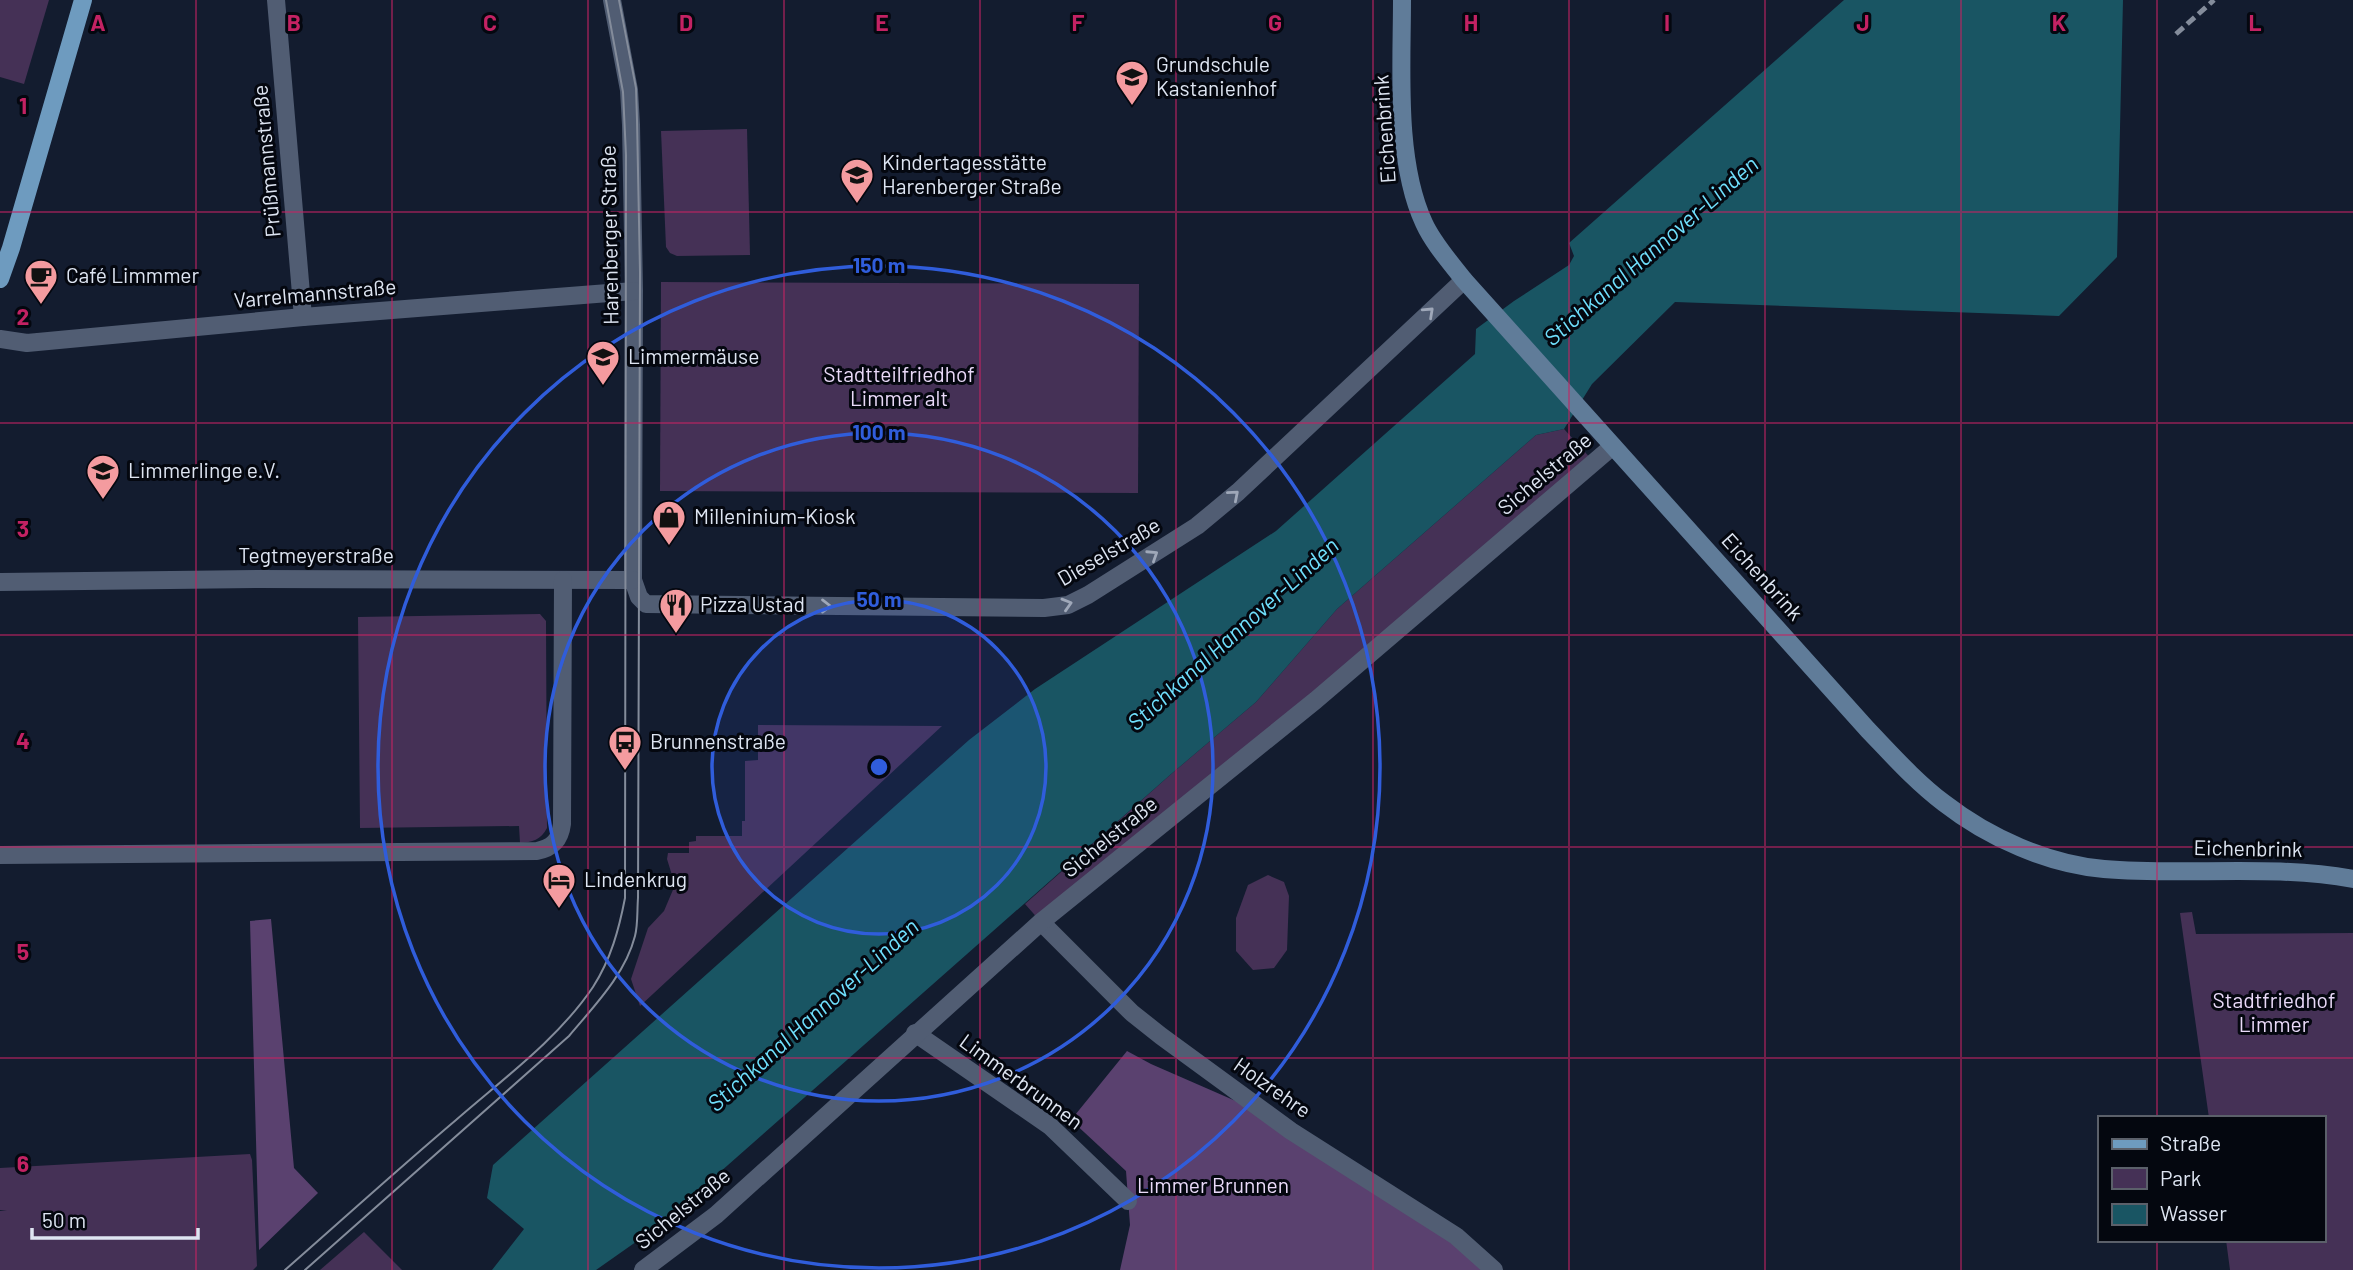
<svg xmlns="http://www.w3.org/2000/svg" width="2353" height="1270" viewBox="0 0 2353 1270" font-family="Barlow,sans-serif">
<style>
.green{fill:#453156}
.forest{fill:#5a416f}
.water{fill:#195563}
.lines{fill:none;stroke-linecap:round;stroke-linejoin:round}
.minor{stroke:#515d73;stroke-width:18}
.secondary{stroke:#607c99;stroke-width:18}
.primary{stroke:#6e9bbf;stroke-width:18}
.tram{stroke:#848c9b;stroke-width:2}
.rail{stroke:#848c9b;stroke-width:5;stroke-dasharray:10 5;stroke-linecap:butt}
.oneway{stroke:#9fa8b9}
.grid{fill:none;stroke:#c32263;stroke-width:2;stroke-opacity:0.55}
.ring{fill:none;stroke:#305ddb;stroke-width:3.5}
.labels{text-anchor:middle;stroke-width:6;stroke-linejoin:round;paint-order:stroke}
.poi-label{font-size:21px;fill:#dee5f2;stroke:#04070f;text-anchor:start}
.street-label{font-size:21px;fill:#dee5f2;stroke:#04070f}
.park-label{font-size:21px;fill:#eadaf9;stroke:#04070f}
.water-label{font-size:23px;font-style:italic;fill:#6fdffc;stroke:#04070f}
.grid-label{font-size:23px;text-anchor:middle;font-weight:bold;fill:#c32263;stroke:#04070f;stroke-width:6;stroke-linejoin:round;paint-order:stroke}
.centre{fill:#305ddb;stroke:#04070f;stroke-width:3.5}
.ring-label{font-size:21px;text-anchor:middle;font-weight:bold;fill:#305ddb;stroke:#04070f;stroke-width:6;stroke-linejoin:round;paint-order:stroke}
</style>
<rect width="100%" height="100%" fill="#131c2f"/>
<!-- green -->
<g class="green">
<path d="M0,0H49L24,84L0,77Z"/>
<path d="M747,129L750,255L677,256L670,253L666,247L661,131Z"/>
<path d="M661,282L1139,284L1138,493L660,491Z"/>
<path d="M1564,429L1594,462L1041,922L1025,904L1170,775L1256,702L1337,609L1536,435Z"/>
<path d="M540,614L546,621L547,828C541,840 532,842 520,843L519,826L360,828L358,617Z"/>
<path d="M758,725L942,726L640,1006L631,979L648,928L664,911L675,885L667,859L668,853H689V842L696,841V836H742V821H745V761L758,760Z"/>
<path d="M1268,875L1284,882L1289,896L1287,950L1274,968L1253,970L1236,951V918L1248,885Z"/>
<path d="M2192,912L2196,934L2353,933V1270H2230L2226,1240H2323V1118H2209L2180,913Z"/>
<path d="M250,1154L252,1160L257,1266L253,1270H0V1211L7,1210H0V1168Z"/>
<path d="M364,1232L402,1270H320Z"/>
</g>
<!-- forest -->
<g class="forest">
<path d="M271,919L294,1168L318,1193L259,1250L250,921Z"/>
<path d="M1127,1051L1151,1064L1238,1102L1493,1270H1120L1130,1225L1126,1171L1071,1120Z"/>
</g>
<!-- water -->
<path class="water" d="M1844,0H2123L2117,257L2059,316L1675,302L1592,384L1564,429L1536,435L1337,609L1256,702L1170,775L660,1225L596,1270H492L524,1229L487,1198L493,1165L969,740L1035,689L1276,531L1475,354L1476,329L1514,301L1569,265L1574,256L1569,243Z"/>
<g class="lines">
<!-- minor -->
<g class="minor">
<path d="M276,0L303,317"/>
<path d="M612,0L629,90L631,125L634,291L633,580L639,597L646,604L1044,608L1068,605L1088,595L1197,526L1238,492L1464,280"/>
<path d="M0,339L27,343L303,317L634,291"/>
<path d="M0,582L257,579L633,580"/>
<path d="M0,855L537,851C553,848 560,840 562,824L563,580"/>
<path d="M1041,922L1132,1013L1161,1036L1291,1131L1456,1236L1494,1270"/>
<path d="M915,1033L1050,1126L1128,1201"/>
<path d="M643,1270L716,1215L1041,922L1316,700L1613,446"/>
</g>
<!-- secondary -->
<path class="secondary" d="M1402,0C1402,68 1395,161 1424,223C1433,243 1450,262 1464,280L1868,730C1892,755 1916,782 1944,803C1989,838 2048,864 2104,869C2187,876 2271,864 2353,879"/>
<!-- primary -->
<path class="primary" d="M0,279L11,248L83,0"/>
<!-- tram -->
<g class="tram">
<path d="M285,1270C342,1220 398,1169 456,1120C503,1079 558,1039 593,987C611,959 619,929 625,898L626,155L623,92L606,0"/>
<path d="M305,1270L569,1036C594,1006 625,975 635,936C638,925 637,911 638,898L640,272L637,120L636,88L619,0"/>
</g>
<!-- rail -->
<path class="rail" d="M2176,34L2214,0"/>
</g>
<!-- one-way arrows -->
<defs><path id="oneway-chevron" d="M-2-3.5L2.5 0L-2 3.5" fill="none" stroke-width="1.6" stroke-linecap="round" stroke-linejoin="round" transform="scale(1.75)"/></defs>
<g class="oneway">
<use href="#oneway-chevron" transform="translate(1429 312) rotate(-43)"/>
<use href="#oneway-chevron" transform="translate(1234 495) rotate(-41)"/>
<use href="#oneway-chevron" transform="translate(1153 555) rotate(-33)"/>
<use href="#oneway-chevron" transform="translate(1067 604) rotate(-17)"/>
<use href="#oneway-chevron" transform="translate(826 606)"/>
</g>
<!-- grid -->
<path class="grid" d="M196,0V1270M392,0V1270M588,0V1270M784,0V1270M980,0V1270M1176,0V1270M1373,0V1270M1569,0V1270M1765,0V1270M1961,0V1270M2157,0V1118M0,212H2353M0,423H2353M0,635H2353M0,847H2353M0,1058H2353M2157,1240V1270"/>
<!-- distance rings -->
<circle cx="879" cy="767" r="167" fill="#305ddb" fill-opacity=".12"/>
<g class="ring">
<circle cx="879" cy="767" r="167"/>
<circle cx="879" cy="767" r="334"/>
<circle cx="879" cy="767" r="501"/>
</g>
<!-- icons -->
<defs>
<symbol id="school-pin" viewBox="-11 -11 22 30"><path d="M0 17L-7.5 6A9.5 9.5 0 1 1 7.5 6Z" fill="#f49b9f" stroke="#04070f"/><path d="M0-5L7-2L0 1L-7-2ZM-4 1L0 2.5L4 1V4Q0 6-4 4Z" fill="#111"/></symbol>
<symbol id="cafe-pin" viewBox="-11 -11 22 30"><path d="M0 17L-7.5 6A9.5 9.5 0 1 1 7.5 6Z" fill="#f49b9f" stroke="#04070f"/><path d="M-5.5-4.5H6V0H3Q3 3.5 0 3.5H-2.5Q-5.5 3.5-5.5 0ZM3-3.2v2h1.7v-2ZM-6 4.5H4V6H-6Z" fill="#111"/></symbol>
<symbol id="shop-pin" viewBox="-11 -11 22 30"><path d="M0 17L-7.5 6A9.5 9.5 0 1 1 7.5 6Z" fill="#f49b9f" stroke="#04070f"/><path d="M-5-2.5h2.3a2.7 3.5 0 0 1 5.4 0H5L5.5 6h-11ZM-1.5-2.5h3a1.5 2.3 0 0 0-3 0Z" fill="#111"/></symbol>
<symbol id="restaurant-pin" viewBox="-11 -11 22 30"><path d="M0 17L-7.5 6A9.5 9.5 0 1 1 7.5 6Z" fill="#f49b9f" stroke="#04070f"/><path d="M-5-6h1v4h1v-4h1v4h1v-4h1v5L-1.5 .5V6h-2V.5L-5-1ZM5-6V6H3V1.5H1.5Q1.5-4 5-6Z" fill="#111"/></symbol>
<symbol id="bus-pin" viewBox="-11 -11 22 30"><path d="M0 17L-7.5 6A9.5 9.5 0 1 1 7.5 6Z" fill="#f49b9f" stroke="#04070f"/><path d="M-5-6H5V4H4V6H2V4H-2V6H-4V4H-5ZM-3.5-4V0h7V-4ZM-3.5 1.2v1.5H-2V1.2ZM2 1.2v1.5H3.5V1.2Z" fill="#111"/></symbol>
<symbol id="hotel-pin" viewBox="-11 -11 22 30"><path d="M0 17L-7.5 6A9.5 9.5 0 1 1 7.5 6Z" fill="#f49b9f" stroke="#04070f"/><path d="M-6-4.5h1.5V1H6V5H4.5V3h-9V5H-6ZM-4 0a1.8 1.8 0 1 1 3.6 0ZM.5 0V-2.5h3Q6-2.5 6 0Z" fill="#111"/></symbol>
</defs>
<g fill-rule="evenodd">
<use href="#school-pin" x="1113" y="58" width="38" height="52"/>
<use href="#school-pin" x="838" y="156" width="38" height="52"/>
<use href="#cafe-pin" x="22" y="257" width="38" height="52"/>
<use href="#school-pin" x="584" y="338" width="38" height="52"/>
<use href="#school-pin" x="84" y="452" width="38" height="52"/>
<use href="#shop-pin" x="650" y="498" width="38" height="52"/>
<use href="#restaurant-pin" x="657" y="586" width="38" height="52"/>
<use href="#bus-pin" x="606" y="723" width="38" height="52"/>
<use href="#hotel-pin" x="540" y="861" width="38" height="52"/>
</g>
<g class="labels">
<!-- poi labels -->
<g class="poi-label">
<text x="1156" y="72">Grundschule<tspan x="1156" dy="24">Kastanienhof</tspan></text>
<text x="882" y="170">Kindertagesstätte<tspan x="882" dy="24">Harenberger Straße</tspan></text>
<text x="66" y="283">Café Limmmer</text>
<text x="628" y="364">Limmermäuse</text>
<text x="128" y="478">Limmerlinge e.V.</text>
<text x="694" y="524">Milleninium-Kiosk</text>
<text x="700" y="612">Pizza Ustad</text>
<text x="650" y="749">Brunnenstraße</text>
<text x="584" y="887">Lindenkrug</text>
</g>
<!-- street labels -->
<g class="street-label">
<text transform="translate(1385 129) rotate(-94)" y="7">Eichenbrink</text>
<text transform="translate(267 161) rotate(-95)" y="7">Prüßmannstraße</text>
<text transform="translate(610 235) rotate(-91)" y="7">Harenberger Straße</text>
<text transform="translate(315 294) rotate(-5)" y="7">Varrelmannstraße</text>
<text transform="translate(1545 474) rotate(-40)" y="7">Sichelstraße</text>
<text transform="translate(1109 552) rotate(-30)" y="7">Dieselstraße</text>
<text x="316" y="563">Tegtmeyerstraße</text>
<text transform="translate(1762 577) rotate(48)" y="7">Eichenbrink</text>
<text transform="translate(1110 837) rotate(-39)" y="7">Sichelstraße</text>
<text transform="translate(2248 849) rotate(1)" y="7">Eichenbrink</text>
<text transform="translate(1021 1082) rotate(36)" y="7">Limmerbrunnen</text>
<text transform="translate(1272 1088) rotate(35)" y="7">Holzrehre</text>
<text transform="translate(683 1209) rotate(-39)" y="7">Sichelstraße</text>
</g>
<!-- park labels -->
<g class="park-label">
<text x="899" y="382">Stadtteilfriedhof<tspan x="899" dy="24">Limmer alt</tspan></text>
<text x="2274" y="1008">Stadtfriedhof<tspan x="2274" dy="24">Limmer</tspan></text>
<text x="1213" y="1193">Limmer Brunnen</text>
</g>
<!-- water labels -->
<g class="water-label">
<text transform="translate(1651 251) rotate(-41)" y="8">Stichkanal Hannover-Linden</text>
<text transform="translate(1233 634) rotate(-42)" y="8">Stichkanal Hannover-Linden</text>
<text transform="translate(813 1015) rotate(-42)" y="8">Stichkanal Hannover-Linden</text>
</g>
</g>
<g class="grid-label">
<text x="98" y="31">A</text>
<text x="294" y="31">B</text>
<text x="490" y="31">C</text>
<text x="686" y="31">D</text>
<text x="882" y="31">E</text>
<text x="1078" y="31">F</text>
<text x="1275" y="31">G</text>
<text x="1471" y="31">H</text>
<text x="1667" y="31">I</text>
<text x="1863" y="31">J</text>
<text x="2059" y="31">K</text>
<text x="2255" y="31">L</text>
<text x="23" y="114">1</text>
<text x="23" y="325">2</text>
<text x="23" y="537">3</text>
<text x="23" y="749">4</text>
<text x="23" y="960">5</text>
<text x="23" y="1172">6</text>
</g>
<circle cx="879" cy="767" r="10" class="centre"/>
<g class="ring-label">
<text x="879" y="273">150 m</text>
<text x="879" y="440">100 m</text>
<text x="879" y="607">50 m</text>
</g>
<!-- legend -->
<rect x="2098" y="1116" width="228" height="126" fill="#04070f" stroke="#5b606a" stroke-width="2"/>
<rect x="2112" y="1139" width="35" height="10" fill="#6e9bbf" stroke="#5b606a" stroke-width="2"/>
<text x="2160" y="1151" font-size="21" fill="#dee5f2">Straße</text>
<rect x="2112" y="1168" width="35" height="21" fill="#453156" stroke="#5b606a" stroke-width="2"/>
<text x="2160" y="1186" font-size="21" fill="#dee5f2">Park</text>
<rect x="2112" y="1204" width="35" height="21" fill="#195563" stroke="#5b606a" stroke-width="2"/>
<text x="2160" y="1221" font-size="21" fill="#dee5f2">Wasser</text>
<!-- scale -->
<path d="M32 1228v10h166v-10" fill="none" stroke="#dee5f2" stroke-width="3.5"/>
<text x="42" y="1228" font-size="21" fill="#dee5f2" stroke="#04070f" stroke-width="5" paint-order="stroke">50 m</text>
</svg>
